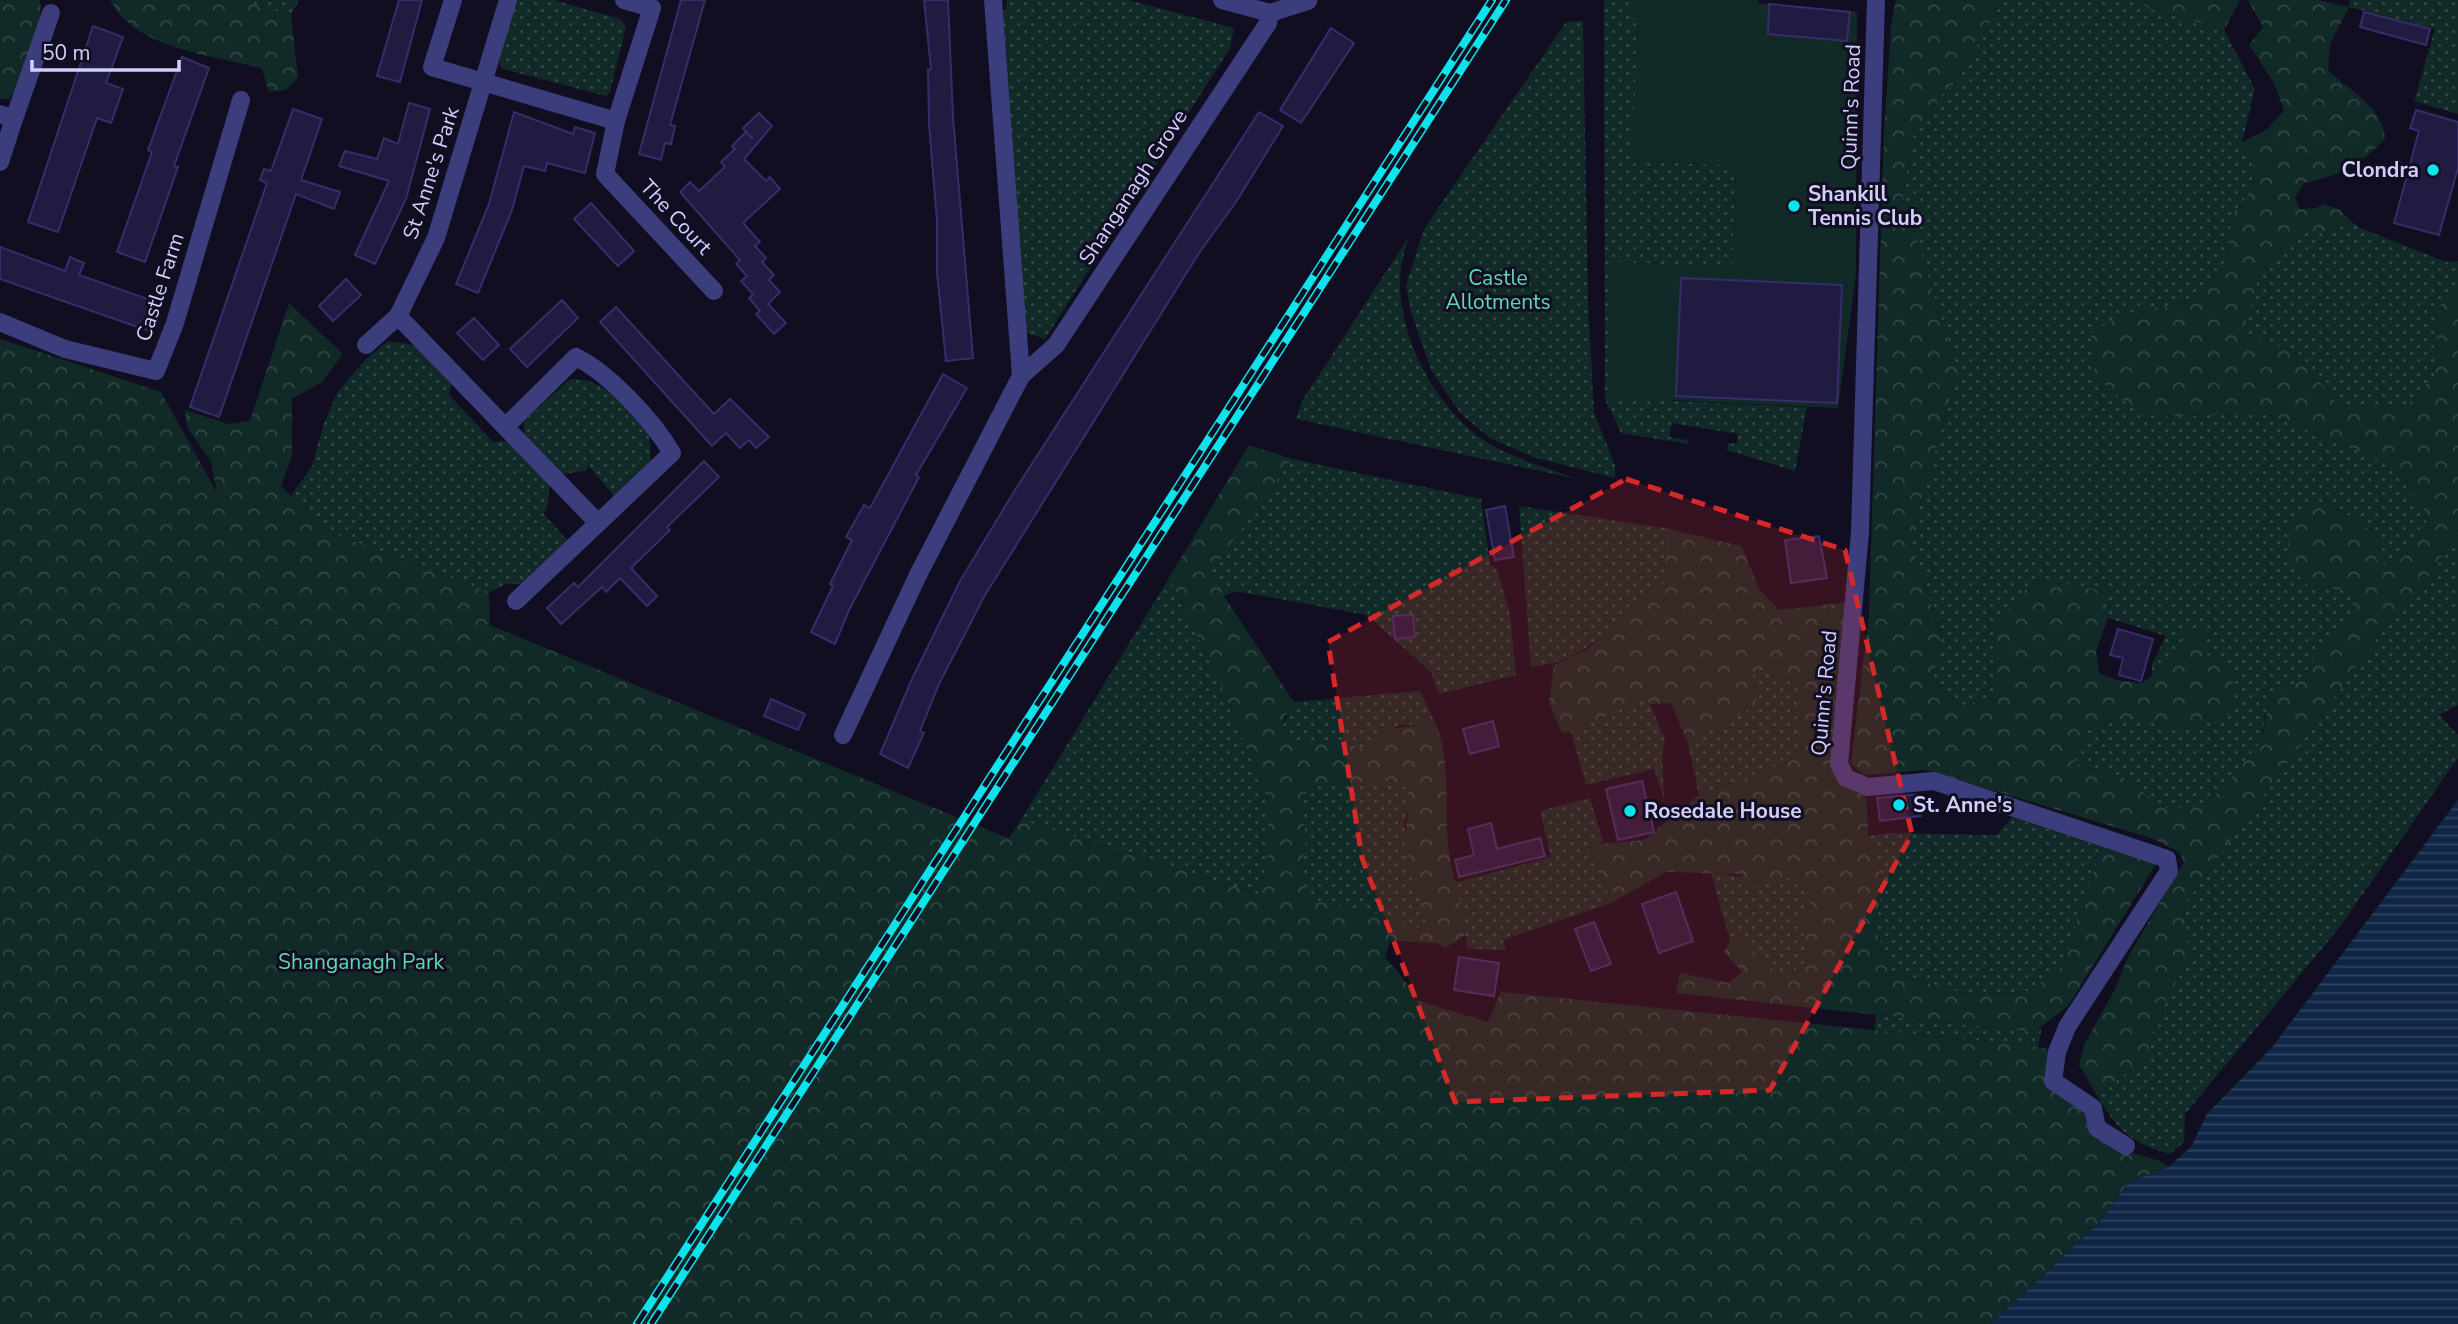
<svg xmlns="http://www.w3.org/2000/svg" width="2458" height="1324" viewBox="0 0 2458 1324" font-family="'Nunito Sans',sans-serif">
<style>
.grass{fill:url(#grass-dots)}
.forest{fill:url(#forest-crowns);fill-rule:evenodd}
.pitch{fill:#112a27}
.water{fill:url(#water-rules)}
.building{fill:#201b40;stroke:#362e6b;stroke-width:2}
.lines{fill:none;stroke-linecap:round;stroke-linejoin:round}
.minor{stroke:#3b3d7d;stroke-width:18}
.rail-casing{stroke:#0be4ed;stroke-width:8}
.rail{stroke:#100e20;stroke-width:5;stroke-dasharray:16;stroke-linecap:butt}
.marked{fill:#d62828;fill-opacity:0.2;stroke:#d62828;stroke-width:5;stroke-dasharray:14 9;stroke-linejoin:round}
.poi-dot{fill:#0be4ed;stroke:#100e20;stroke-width:2.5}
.labels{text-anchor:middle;stroke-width:6;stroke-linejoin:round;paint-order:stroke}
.street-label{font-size:21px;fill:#d2cffd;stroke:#100e20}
.poi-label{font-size:21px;font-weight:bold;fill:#d2cffd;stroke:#100e20;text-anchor:start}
.park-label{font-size:21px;fill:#5fd9b3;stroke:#100e20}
</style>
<defs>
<pattern id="grass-dots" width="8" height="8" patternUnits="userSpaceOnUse" patternTransform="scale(1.75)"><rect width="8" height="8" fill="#112a27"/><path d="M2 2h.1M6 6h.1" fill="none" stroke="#334847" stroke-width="1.8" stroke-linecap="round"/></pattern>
<pattern id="forest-crowns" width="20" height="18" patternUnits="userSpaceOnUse" patternTransform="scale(1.75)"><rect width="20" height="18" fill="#112a27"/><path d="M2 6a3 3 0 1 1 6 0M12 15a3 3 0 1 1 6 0" fill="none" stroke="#334847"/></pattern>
<pattern id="water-rules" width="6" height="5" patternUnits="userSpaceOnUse" patternTransform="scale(1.75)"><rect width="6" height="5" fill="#0f2644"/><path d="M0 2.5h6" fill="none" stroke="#314460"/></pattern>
</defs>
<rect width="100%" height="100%" fill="#100e20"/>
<!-- grass -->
<g class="grass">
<path d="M238,0H299L291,15Z"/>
<path d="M515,0H554L620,19L626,27L610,92L606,96L503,69L499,62Z"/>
<path d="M1007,0H1128L1234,28L1230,48L1045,339L1024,332L1001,13L1006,10Z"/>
<path d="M1604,0H1629L1628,13L1638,17L1633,160L1736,166L1732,267L1612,262L1672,401L1807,407L1795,471L1727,450L1728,443L1737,444L1738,434L1672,423L1669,437L1687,440L1688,444L1621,433L1605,399Z"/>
<path d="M2003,0H2133L2151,9L2224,30L2255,89L2242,142L2254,159L2252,190L2233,214L2226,258L2214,285L2184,302L2121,315L2157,417L2265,413L2383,461L2406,477L2407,492L2423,505L2429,531L2394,565L2383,564L2378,535L2331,504L2307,585L2355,592L2351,620L2314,660L2303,677L2292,687L2280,691L2265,716L2262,741L2221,790L2196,809L2162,808L2126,778L2073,763L2090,727L2133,716L2181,730L2230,714L2205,653L2189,627C2180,647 2171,664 2152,676V664L2166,636L2108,618L2104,591L2035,579L1995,623L1994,697L1960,706L1933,678L1942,637L1910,540L1958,371L1903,196L1912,138L1936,101L1957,81Z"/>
<path d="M2350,0H2458V114L2414,101L2435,29L2349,7Z"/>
<path d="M1583,21L1588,301L1594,413L1615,465V478L1533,457L1490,438L1461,414L1432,372L1412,315L1406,286L1424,229L1566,22Z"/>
<path d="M2352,222L2360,228L2446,262L2458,261V293L2439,306L2435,376L2408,404L2340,409L2298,354L2243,333L2259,275L2296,232H2328Z"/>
<path d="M1408,238C1405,251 1400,266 1400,280C1399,336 1432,399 1475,434C1501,455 1547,468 1578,479L1296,419L1302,401Z"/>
<path d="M388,341L415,345L452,378L449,395L493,442L507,441L550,483L547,509L543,513L567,540L523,584H507L489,592L324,530L291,496L312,466L323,426L337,393L364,361Z"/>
<path d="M570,379C607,377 626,410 649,434L651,463L614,496L588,465L586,471L562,474L524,433V421Z"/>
<path d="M1292,459L1481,499L1490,565L1497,569L1510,615L1516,675L1439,694L1431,672L1367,615L1235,591L1207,576Z"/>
<path d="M1519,506L1664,528L1665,583C1623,615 1587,663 1531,667Z"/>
<path d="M2458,530V705L2439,715L2458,735V758L2339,928L2185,1114L2184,1142L2170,1154C2132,1144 2116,1129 2097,1095L2147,1057L2156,1020L2189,958L2184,905L2399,608L2434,570Z"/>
<path d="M1169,578L1215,671L1268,801V849L1261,895L1021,820Z"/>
<path d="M1761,665L1799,685V752C1774,776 1731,781 1699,795L1688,743L1749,709L1753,675Z"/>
<path d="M1420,691L1433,718L1419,725H1399L1366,749L1334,740H1293L1281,729L1294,702Z"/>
<path d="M1647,697L1665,740L1662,755L1664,798L1654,769L1586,785L1571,732Z"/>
<path d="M1389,781L1407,788L1411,801L1404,825L1429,932L1387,916L1306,899L1302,867L1306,840L1301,799L1314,785Z"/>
<path d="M1590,798L1603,842L1589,846L1611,903L1503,940L1506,950L1468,949L1454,883L1551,857L1540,811Z"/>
<path d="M2012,817L2102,847L2062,966L2030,991L1972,995L1892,973L1875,929L1884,872L1868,836L1888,833L1997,835Z"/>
<path d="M1711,873C1735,874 1765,885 1786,877L1799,884L1811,903L1799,923L1810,949L1805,962L1785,979L1757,957L1747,941H1730Z"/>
<path d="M1876,1015L2034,1032L2042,1027L2038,1047L1874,1030Z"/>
</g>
<!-- forest -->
<g class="forest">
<path d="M0,0H40C44,26 25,78 9,99H0Z"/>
<path d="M110,0H238L291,15L298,77L286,90L269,92L262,69C213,54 137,51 110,0Z"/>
<path d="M1896,0H2003L1957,81L1936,101L1912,138L1903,196L1958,371L1910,540L1942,638L1933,678L1960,706L1994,697L1995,623L2035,579L2105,591L2108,618L2096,652L2099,673L2116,680L2142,683C2166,667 2178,652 2189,627L2204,631L2205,653L2234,673L2230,714L2181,730L2133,716L2090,727L2073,763L2126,778L2163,808L2196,809L2221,790L2262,741L2269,699L2280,691L2292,687L2303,677L2314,660L2351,620L2354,592L2307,585L2297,574L2288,544L2294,516L2308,501L2331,504L2378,535L2384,564L2395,565L2429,530L2423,505L2407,492L2406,477L2383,461L2265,413L2157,417L2128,405L2095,376L2091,332L2121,315L2184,302L2214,285L2226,258L2233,213L2252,190L2254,159L2242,142L2266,130L2284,111L2274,83L2249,45L2263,27L2248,0H2318L2349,7L2330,44L2328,70C2349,91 2384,107 2385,139C2362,164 2337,177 2304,183L2295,197L2300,209L2316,208L2324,204L2340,210L2352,222L2328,232H2296L2259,275L2243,333L2298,354L2340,408L2408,404L2435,376L2439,306L2458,293V530L2434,570L2399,608L2184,905L2189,958L2156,1020L2147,1057L2097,1095L2079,1065L2084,1045L2116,987L2129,955L2184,862L2179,852L2154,839L1926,770L1864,775L1851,764L1869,614L1884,133L1891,25Z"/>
<path d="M2133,0H2240L2224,30L2151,9Z"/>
<path d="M289,303L343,354L322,382L292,399V455L281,486L324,530L489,592L490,625L1005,837L1009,838L1021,820L1261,895L1268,849V801L1215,671L1169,578L1249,445L1292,459L1208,576L1235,591L1224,596L1294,702L1293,709L1285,716L1281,729L1293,740H1334L1366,749L1378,741L1384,730L1419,725L1433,718C1452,756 1444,804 1448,845C1451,875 1465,906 1464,936L1445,948L1438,943L1390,941L1385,957L1409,986L1416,1000L1488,1022L1501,992L2038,1047L2057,1052L2053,1066L2126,1151L2160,1161L2168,1167L2128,1183L2099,1223L1991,1324H0V339L161,392L217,493L211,461L187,427L185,410L228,424L250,421ZM1389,781L1407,788C1414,809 1402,829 1405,853C1409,879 1424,906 1428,932L1387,916L1307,899L1302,867L1306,840L1301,799L1314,785Z"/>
<path d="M1664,528L1741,546L1760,590L1779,610L1850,602L1834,760L1866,793L1868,836L1884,872L1875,929L1892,973L1972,995L2030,991L2062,966L2102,847L2156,864L2068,1006L2034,1032L1676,993L1680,973L1729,983L1742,972L1724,952L1730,941H1747L1757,957L1785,979L1806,962L1810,949L1799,923L1811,903L1799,884L1786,877L1753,887L1739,874L1666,872L1611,903L1589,845L1644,840L1699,795L1758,774L1791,759L1799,752V685L1761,665L1753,675L1759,694L1749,709L1688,743L1671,703L1650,704L1646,698L1571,732L1562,733L1549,702L1554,665L1588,649L1627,612L1665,583Z"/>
</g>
<!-- pitch -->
<path class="pitch" d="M1629,0H1758V3L1857,12L1856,274L1838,408L1607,397L1612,262L1732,267L1736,166L1632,160L1638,17L1628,13Z"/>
<!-- water -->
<path class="water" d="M2458,800V1324H1991L2099,1223L2128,1183L2168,1167L2191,1147L2207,1114L2273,1046Z"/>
<!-- building -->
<g class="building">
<path d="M399,0H422L400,82L377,76Z"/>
<path d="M681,0H705L670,125L675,126L671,144L665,143L661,160L639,154Z"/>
<path d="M924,0H948L953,117L973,358L946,361L937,273V221L929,124L928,70L931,69Z"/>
<path d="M1769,4L1850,12L1847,41L1768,34Z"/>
<path d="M2364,12L2430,29L2426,45L2360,27Z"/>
<path d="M93,26L123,37L106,83L123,89L111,123L97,118L58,232L28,222Z"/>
<path d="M1331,28L1354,43L1301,123L1280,110Z"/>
<path d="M182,57L209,68L174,166L178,167L145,262L117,252L152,152L148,150Z"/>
<path d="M409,103L430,109L406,199L375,264L355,255L389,181L339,166L345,151L377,159L384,138L398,144Z"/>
<path d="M293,109L322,119L301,180L340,192L334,209L296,194L219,417L190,407L267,183L260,180L264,169L271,171Z"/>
<path d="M2416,110L2458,122V168L2439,235L2394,223L2419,131L2410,128Z"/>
<path d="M514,112L573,134L575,127L595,133L585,173L547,163L545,171L524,166L512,210L478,293L456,284L489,204Z"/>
<path d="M1259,112L1283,126L1236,202L1199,253L985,595L939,684L920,731L924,733L908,768L880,754L912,679L960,581L1015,490Z"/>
<path d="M759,113L772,126L744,159L766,181L770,177L780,189L743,223L760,242L755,246L766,258L762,262L774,275L769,280L780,292L768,304L786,323L774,334L756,314L760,311L749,298L753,294L741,281L747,276L736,264L740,260L680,192L690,182L699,191L725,167L721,162L735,149L732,146L746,132L753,139L743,128Z"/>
<path d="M591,203L634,251L618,266L574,219Z"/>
<path d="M0,247L65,271L70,257L84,263L79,275L159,303L149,331L0,279Z"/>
<path d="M1681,278L1842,285L1837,403L1676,396Z"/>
<path d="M346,279L361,295L333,321L319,306Z"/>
<path d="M562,300L578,318L527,367L510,349Z"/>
<path d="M616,307L714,414L730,399L769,437L756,448L749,440L740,448L726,433L712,446L600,322Z"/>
<path d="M474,318L499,345L483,360L457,333Z"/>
<path d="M943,374L967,388L916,475L919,477L849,610L835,644L811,632L833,586L830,584L852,540L846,537L864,505L870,508Z"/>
<path d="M704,461L719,477L667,527L670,530L631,568L657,596L647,606L620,578L606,592L602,587L561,624L547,608L574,583L578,587Z"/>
<path d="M1505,506L1514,557L1495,560L1486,510Z"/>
<path d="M1819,536L1827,578L1791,583L1785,540Z"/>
<path d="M1413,615L1415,637L1395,639L1393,616Z"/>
<path d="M2118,629L2153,639L2141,681L2119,675L2123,658L2110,655Z"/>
<path d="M771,699L805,714L798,730L764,716Z"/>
<path d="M1493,721L1499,746L1470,754L1463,729Z"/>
<path d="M1642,781L1654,832L1618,840L1606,789Z"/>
<path d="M1918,794L1921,816L1880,821L1877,798Z"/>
<path d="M1491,823L1497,849L1540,838L1545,856L1459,877L1455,860L1474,855L1468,829Z"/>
<path d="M1676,892L1693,941L1659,953L1642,904Z"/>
<path d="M1594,922L1611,964L1591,971L1575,929Z"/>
<path d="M1459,957L1499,963L1494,996L1454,990Z"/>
</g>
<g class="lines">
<!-- minor -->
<g class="minor">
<path d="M453,0L432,67L616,121L652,8L624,0"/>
<path d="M508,0L436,238L398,316L598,523"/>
<path d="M1876,0L1860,532L1839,764L1846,778L1868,787L1934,781L2167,859L2169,871L2067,1027L2057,1052L2053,1081L2093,1108L2097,1128L2126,1146"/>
<path d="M1270,13L1308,1"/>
<path d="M0,114L14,119L0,162"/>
<path d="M14,119L51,13"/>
<path d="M616,121L605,174L714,291"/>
<path d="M0,322L65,349L156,371L175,323L241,100"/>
<path d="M366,345L398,316"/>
<path d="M1021,376L1056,345L1268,23L1270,13L1222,0"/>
<path d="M506,426L576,357C610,374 653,421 672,453L516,601"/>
<path d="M843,735L918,575L1021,376L993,0"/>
</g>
<defs>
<g id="rail">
<path d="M637,1324L1492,0"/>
<path d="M651,1324L1506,0"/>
</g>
</defs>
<!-- rail casing -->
<use href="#rail" class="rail-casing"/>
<!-- rail -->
<use href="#rail" class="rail"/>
</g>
<!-- marked area -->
<path class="marked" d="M1626,479L1845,550L1912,834L1770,1090L1455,1102L1362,858L1328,642Z"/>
<!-- markers -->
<g class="poi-dot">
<circle cx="2433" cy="170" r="7"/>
<circle cx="1794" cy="206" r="7"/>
<circle cx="1899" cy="805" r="7"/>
<circle cx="1630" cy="811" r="7"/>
</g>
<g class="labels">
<!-- street labels -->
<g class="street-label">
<text transform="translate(1851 107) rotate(-88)" y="7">Quinn's Road</text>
<text transform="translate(431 173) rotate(-72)" y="7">St Anne's Park</text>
<text transform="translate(1133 187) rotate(-57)" y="7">Shanganagh Grove</text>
<text transform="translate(676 217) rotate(47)" y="7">The Court</text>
<text transform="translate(160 287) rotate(-72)" y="7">Castle Farm</text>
<text transform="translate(1824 693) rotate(-85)" y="7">Quinn's Road</text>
</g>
<!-- poi labels -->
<g class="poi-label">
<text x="2419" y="177" text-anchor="end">Clondra</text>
<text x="1808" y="201">Shankill<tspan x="1808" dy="24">Tennis Club</tspan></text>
<text x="1913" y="812">St. Anne's</text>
<text x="1644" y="818">Rosedale House</text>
</g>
<!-- park labels -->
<g class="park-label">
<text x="1498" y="285">Castle<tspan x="1498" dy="24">Allotments</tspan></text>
<text x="361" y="969">Shanganagh Park</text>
</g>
</g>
<!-- scale -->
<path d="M32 60v10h147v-10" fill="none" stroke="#d2cffd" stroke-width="3.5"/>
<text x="42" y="60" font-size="21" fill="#d2cffd" stroke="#100e20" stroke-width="5" paint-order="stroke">50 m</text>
</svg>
